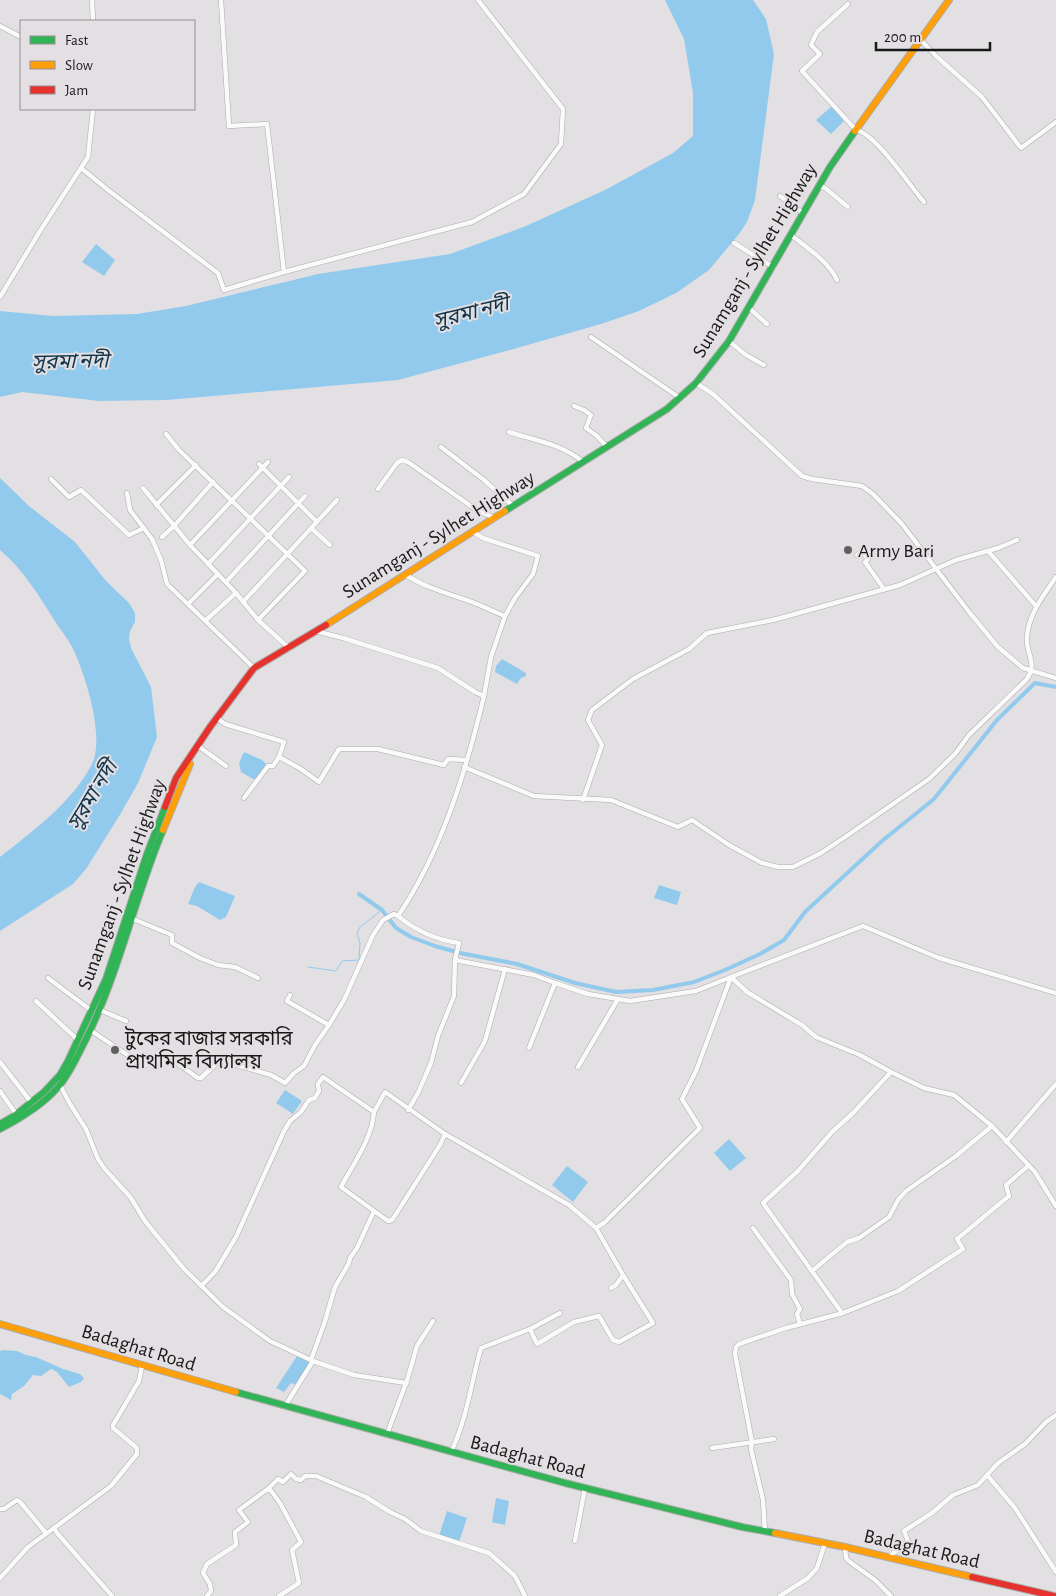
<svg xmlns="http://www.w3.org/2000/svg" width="1056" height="1596" viewBox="0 0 1056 1596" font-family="'Alegreya Sans','Noto Sans Bengali',sans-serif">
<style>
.water{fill:#92caed}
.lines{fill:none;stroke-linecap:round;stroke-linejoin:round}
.stream{stroke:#92caed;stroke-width:1}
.canal{stroke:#92caed;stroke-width:4}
.street-casing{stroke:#acabac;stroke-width:5.5}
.fast-casing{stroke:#acabac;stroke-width:8}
.slow-casing{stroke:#acabac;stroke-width:8}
.jam-casing{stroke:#acabac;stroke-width:8}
.street{stroke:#fbfafb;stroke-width:4.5}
.fast{stroke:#30b455;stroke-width:6}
.slow{stroke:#ff9f0a;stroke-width:6}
.jam{stroke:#e5322d;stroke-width:6}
.poi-dot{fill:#605f60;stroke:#e3dfe3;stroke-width:2}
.labels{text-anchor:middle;stroke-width:4;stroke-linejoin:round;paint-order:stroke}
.street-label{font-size:20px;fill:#1a191a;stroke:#e3dfe3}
.poi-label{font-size:20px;fill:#1a191a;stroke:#e3dfe3;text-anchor:start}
.water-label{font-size:21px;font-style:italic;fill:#11354a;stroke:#e3dfe3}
</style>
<rect width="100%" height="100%" fill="#e2e0e2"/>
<!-- water -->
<g class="water">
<path d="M665,0H753L766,19L774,54L755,200L747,222L739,234L709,270L676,293L639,311L601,324L510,350L398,380L167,400L99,401L22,392L0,397V311L53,316L137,314L186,306L318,274L450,254L526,226L605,190L673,153L693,136V93L684,39Z"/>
<path d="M832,106L844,121L831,134L816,120Z"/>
<path d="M96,244L115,260L104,276L82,262Z"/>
<path d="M0,478L29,506L75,542L106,581L129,603L135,613V622L130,631L129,638L131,648L151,687L157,737L138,783L121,813L86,869L73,884L0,931V857C33,831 71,803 91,766C106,740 86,677 74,651C70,642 64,634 58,626C41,599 24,570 0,550Z"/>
<path d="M502,659L526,673V676L521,678L517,684L495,672L496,666Z"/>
<path d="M244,752L262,760L266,764L258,778L253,779L241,772L239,763Z"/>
<path d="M199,882L235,896L226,917L220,920L197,906L188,904C192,896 193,888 199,882Z"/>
<path d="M659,885L681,892L677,905L654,898Z"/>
<path d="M285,1090L302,1101L293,1114L276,1103Z"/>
<path d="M729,1139L746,1158L730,1171L714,1153Z"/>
<path d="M567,1166L588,1182L573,1202L552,1185Z"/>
<path d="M3,1350L17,1351L26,1355L36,1357L63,1369L80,1374L84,1378L81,1382L69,1387L57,1372L51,1369L41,1376L33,1375L24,1386L12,1394L11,1400L0,1394V1351Z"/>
<path d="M297,1356L310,1363L296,1385L291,1383L284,1392L276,1388Z"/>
<path d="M496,1498L509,1501L505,1525L492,1522Z"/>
<path d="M447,1511L467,1518L459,1542L439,1536Z"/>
</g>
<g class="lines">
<!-- stream -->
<path class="stream" d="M308,967L336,971L342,961L359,960L360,943L357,933L360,927L382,910"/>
<!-- canal -->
<path class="canal" d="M359,894L382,910L396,928L411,937L435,946L460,953L517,964L575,983L616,992L653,990L694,982L725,970L760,954L784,940L805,912L882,841L934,799L997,720L1035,683L1056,687"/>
<defs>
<g id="street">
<path d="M92,0L93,21"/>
<path d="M221,0L229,126L267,124L284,272"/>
<path d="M848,4L817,32L811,45L820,54L802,71L856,130C875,133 910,186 924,202"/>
<path d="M0,26L21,37"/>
<path d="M920,39L936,56L982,97L1021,148L1056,122"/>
<path d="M81,168L108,190L218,273L224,290L284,272L472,222L524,194L561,144L563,109L478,0"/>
<path d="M818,186L825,188L848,207"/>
<path d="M780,196L803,213"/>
<path d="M791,235C807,248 828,261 837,280"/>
<path d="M734,243L773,267"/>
<path d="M0,297L40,231L88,157L93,109"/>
<path d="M749,308L767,324"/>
<path d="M591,337L680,398"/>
<path d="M729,341L746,355L764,365"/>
<path d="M696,383L713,394L802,476L812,479L862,486L873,494L902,524L969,612L998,647L1023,668L1056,678"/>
<path d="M574,406L584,410L591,415L586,428L597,436L606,446"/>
<path d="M509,432C534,440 561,444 582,461"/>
<path d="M166,434L179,450L305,571L258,620"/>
<path d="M441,447L484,480L513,506"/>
<path d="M259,464L317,522"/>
<path d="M51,479L69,497L81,490L129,535L144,528"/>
<path d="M143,488L190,545L236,593L258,620L289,648"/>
<path d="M378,489L397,463L402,460L408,462L478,511L495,518"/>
<path d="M127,493L130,510L152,539L161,560L167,584L254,668"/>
<path d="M156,505L196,465"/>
<path d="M311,528L330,545"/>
<path d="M473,532L483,538L538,556L533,574L515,598L505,616"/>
<path d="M162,537L174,526L213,482"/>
<path d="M190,545L268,462"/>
<path d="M988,551L1036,606"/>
<path d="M857,555L862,552L868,559L865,562L884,589"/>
<path d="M208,564L289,477"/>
<path d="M406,575C426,588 450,594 472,602C483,606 494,612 505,616L491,657L484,696"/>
<path d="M226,582L305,496"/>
<path d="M243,602L337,500"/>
<path d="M188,604L218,574"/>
<path d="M206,620L236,593"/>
<path d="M315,631L343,638L438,668L475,692L484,696C466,771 442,851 398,916C415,930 437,940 459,943L455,960L534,975L555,983L529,1048"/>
<path d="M217,718L225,724L284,742L279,757L301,769L319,782L339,749H378L444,765L448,759L467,760"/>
<path d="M198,746L226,766"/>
<path d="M464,767L534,796L611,800L678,827L692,820L729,845L762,863L778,867H793L821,853L848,835L929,779L955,754L969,735L1026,680C1039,663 1025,654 1027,636C1029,613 1044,595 1056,577"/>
<path d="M244,798L268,766H273L279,757"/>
<path d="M583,800L602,745L588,720L592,710L633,679L689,649L707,633L773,620L900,585L956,560L998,548L1017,540"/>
<path d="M133,919L172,935V943L200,958L218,965L235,967L258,978"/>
<path d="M48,978L92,1011"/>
<path d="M555,983L588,994L630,1001L696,991L731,977L696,1071L682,1099L700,1128L604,1223L596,1228L623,1275L616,1285L611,1288"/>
<path d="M290,995L287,1001L329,1025L344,1000L373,935L383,920L394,914L398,916"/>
<path d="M36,1001L78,1040"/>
<path d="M100,1010L126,1021"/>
<path d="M90,1030L144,1066L160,1051L198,1078H201L220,1060L271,1075L285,1083L294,1073L304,1066L315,1045L329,1025"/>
<path d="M0,1062L31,1102"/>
<path d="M578,1067L618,999"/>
<path d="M891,1072L860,1055L816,1037L802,1025L747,992L731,977L863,926L939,958L1056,993"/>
<path d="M461,1083L485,1041L505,969"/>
<path d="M60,1085L70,1104L86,1129L98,1159L104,1168L131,1198L145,1221L184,1269L223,1307L270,1341L313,1361L354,1375L406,1383L387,1434"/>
<path d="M0,1091L16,1114"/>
<path d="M408,1110L418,1093L431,1063L438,1036L454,996L455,960"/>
<path d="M374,1112C372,1139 353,1164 341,1187L388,1221L392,1220L396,1214L440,1145L445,1134"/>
<path d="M1006,1142L1056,1084"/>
<path d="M753,1228L791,1280L792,1294L800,1309L797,1314L800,1324"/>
<path d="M812,1271L847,1242L859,1238L889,1217L898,1200L906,1191L956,1156L992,1126"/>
<path d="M201,1286L215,1272L236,1237L284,1131L290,1121L301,1112L309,1100L315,1098L319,1091L318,1084L323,1077L374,1112L385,1092L445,1134L569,1205L596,1228"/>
<path d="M842,1313L763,1203L798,1171L832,1132L853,1113L891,1072L924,1088L954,1095L992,1126L1035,1172L1056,1206"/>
<path d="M530,1329L537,1344L574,1322L599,1316L613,1340L619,1342L653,1323L623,1275"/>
<path d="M311,1360L325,1321L335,1287L349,1263L350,1258L357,1248L374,1211"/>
<path d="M406,1384L417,1346L433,1321"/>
<path d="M285,1406L313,1361"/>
<path d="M712,1448L774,1439"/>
<path d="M451,1452C467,1419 471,1383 481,1348L530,1329L560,1313"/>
<path d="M987,1475L1015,1508L1056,1572"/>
<path d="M269,1488L278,1479L283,1482L291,1474L296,1479L301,1480L305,1476H316L366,1497L390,1512L405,1519L421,1531L489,1553L515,1576L525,1596"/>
<path d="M0,1509H4L17,1500L20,1502L46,1533"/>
<path d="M765,1532L763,1500L751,1449L752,1442L735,1354L736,1347L739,1344L786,1328L843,1313L898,1291L963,1249L957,1239L1009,1196L1006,1185L1028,1166"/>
<path d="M575,1541L585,1488"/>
<path d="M845,1547L846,1558L850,1562L875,1580L891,1596"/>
<path d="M889,1557L908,1541L904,1531L932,1513L953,1495L978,1485L998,1463L1025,1444L1046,1422L1056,1415"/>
<path d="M0,1578L28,1547L54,1528"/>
<path d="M112,1596L57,1533L54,1528L111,1486L137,1454V1448L113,1428V1425L139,1381L142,1366"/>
<path d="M207,1596L211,1591L210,1584L203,1573L207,1564L236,1545L235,1532L248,1522L239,1510L269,1488L280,1503L301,1542L292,1550L299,1583L279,1596"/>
<path d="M780,1596L808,1578L817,1568L825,1543"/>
</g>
<g id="fast">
<path d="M505,511L667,409L696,383L729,341L830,167L855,131"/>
<path d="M0,1124L14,1116L44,1092L60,1075L68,1061L106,979L147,854L165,807"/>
<path d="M0,1129C21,1118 43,1105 58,1087C70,1074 77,1056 85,1041C119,974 134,899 163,830"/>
<path d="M236,1392L565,1483L742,1527L775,1533"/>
</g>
<g id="slow">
<path d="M855,131L949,0"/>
<path d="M326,625L505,511"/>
<path d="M163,830L190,764"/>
<path d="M0,1324L236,1392"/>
<path d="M775,1533L845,1547L972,1577"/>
</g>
<g id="jam">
<path d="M165,807L176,778L210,727L254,668L326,625"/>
<path d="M972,1577L1054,1596"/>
</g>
</defs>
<!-- street casing -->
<use href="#street" class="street-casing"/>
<!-- fast casing -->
<use href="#fast" class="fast-casing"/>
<!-- slow casing -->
<use href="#slow" class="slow-casing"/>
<!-- jam casing -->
<use href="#jam" class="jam-casing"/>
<!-- street -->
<use href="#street" class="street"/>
<!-- fast -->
<use href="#fast" class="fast"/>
<!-- slow -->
<use href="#slow" class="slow"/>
<!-- jam -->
<use href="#jam" class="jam"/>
</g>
<!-- markers -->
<g class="poi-dot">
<circle cx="848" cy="550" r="5"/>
<circle cx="115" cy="1050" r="5"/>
</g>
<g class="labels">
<!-- street labels -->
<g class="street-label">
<text transform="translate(754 260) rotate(-59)" y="7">Sunamganj - Sylhet Highway</text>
<text transform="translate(438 534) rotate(-32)" y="7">Sunamganj - Sylhet Highway</text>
<text transform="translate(121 884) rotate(-70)" y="7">Sunamganj - Sylhet Highway</text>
<text transform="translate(139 1347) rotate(17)" y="7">Badaghat Road</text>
<text transform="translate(528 1456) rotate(15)" y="7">Badaghat Road</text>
<text transform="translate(922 1548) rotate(13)" y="7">Badaghat Road</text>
</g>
<!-- poi labels -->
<g class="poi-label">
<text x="858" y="557">Army Bari</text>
<text x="125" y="1045">টুকের বাজার সরকারি<tspan x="125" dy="23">প্রাথমিক বিদ্যালয়</tspan></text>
</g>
<!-- water labels -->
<g class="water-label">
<text transform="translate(471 312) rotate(-14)" y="7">সুরমা নদী</text>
<text transform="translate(70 361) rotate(-1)" y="7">সুরমা নদী</text>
<text transform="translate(92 795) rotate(-59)" y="7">সুরমা নদী</text>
</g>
</g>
<!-- legend -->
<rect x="20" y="20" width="175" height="90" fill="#e3dfe3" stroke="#939093"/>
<rect x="30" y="36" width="25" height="8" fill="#30b455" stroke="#939093"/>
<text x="65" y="45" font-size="15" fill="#1a191a">Fast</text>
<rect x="30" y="61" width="25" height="8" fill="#ff9f0a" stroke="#939093"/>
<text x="65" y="70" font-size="15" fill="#1a191a">Slow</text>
<rect x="30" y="86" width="25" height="8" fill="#e5322d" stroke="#939093"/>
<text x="65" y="95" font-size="15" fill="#1a191a">Jam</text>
<!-- scale -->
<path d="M876 42v8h114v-8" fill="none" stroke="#1a191a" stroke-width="2.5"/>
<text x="884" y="42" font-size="15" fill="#1a191a" stroke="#e3dfe3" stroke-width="4" paint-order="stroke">200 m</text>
</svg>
